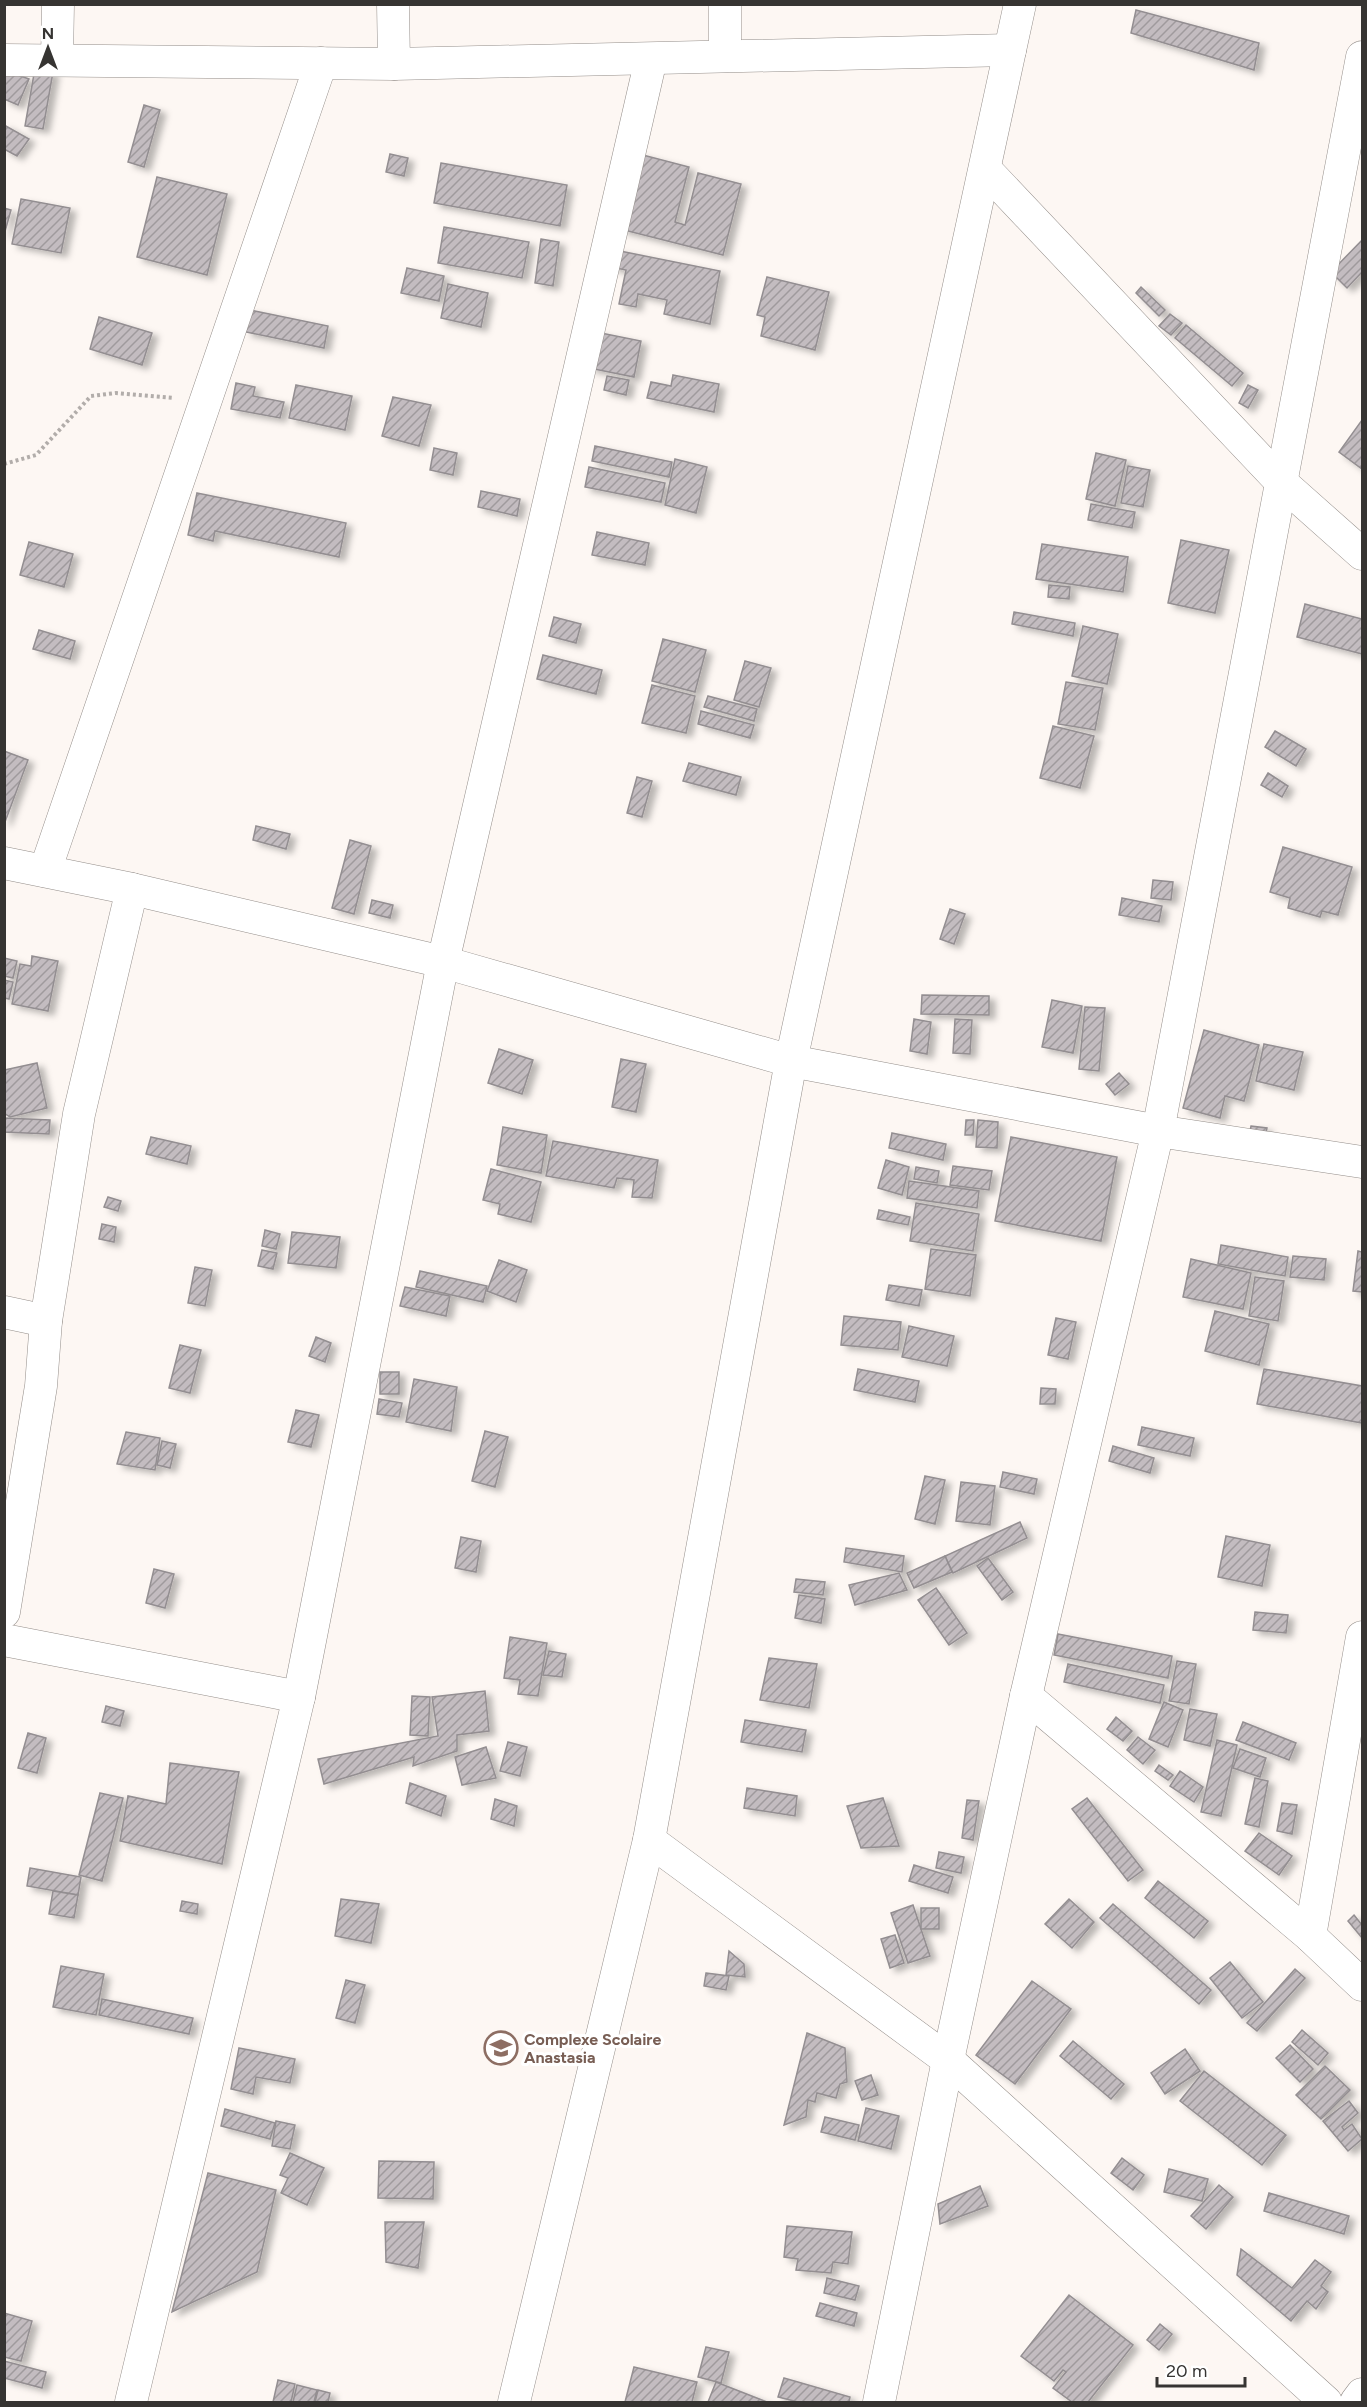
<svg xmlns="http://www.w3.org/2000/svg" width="1367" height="2407" viewBox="0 0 1367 2407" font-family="Figtree,sans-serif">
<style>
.building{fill:url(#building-hatch);stroke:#938e91;stroke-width:1.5;filter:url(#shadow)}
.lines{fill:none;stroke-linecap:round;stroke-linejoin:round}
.minor-casing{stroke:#948e8a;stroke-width:33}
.path{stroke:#b2adaa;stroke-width:4;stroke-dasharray:3 3;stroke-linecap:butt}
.minor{stroke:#fff;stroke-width:32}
.labels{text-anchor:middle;stroke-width:6;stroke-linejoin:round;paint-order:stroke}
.education-label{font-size:16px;font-weight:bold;fill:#785e54;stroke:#fff;text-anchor:start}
</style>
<defs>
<pattern id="building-hatch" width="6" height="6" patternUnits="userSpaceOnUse" patternTransform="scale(1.5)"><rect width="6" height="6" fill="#c3bcc0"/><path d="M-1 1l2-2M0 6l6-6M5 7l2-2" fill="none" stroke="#9f9a9d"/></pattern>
<filter id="shadow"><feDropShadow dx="6" dy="4" stdDeviation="3" flood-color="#0004"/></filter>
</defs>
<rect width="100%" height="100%" fill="#fdf7f3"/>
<!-- building -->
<g class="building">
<path d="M1136,10L1259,43L1254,70L1131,33Z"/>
<path d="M35,68L53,72L43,129L25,126Z"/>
<path d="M4,70L29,79L18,105L4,99Z"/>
<path d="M144,105L160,110L144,167L128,162Z"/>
<path d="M4,125L29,139L17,156L4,149Z"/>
<path d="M390,154L408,158L404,176L386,172Z"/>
<path d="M639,154L689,167L675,222L685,225L698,173L741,184L723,255L620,229Z"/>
<path d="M441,163L567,185L560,226L434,203Z"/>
<path d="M157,177L227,194L207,275L137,257Z"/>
<path d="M21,199L70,208L61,253L12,244Z"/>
<path d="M4,208L11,210L4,235Z"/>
<path d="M444,227L529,242L522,278L438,263Z"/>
<path d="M541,239L559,242L553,286L535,283Z"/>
<path d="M1362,240V272L1347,288L1331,272Z"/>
<path d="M615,250L720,271L710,324L664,314L667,300L638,294L636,307L619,304L626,270L611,267Z"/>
<path d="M407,268L444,276L439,301L401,293Z"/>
<path d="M767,277L829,292L815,350L761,336L765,317L757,315Z"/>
<path d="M448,284L488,293L481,327L441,318Z"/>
<path d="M1141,287L1165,310L1159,316L1136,293Z"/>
<path d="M250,310L328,326L324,348L246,332Z"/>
<path d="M1170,314L1182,323L1171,335L1159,326Z"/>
<path d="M99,317L152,333L142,365L90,349Z"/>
<path d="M1186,325L1243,373L1232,386L1175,338Z"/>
<path d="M596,332L641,341L634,377L589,368Z"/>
<path d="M673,375L719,384L714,412L647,398L651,382L671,386Z"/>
<path d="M607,376L629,380L626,395L604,390Z"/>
<path d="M236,383L255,387L253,396L284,402L280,418L231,409Z"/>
<path d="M296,385L352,396L345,430L289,418Z"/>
<path d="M1248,385L1258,390L1248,408L1239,403Z"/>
<path d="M393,397L431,405L419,446L382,436Z"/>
<path d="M1362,420V469L1339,452Z"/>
<path d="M595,446L672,462L669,477L592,461Z"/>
<path d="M434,448L457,453L453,475L430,470Z"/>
<path d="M1096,453L1126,460L1115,506L1086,499Z"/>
<path d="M675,459L707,467L696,513L665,505Z"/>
<path d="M1128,466L1150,470L1143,507L1121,503Z"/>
<path d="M589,467L665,483L661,502L585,487Z"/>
<path d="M481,491L520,499L517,516L478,507Z"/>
<path d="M197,493L346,523L339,557L215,531L213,541L188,535Z"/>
<path d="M1091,504L1135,512L1132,528L1088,520Z"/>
<path d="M597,532L649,543L645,565L592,555Z"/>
<path d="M1181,540L1229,550L1215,613L1168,603Z"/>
<path d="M29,542L73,554L64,587L20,575Z"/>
<path d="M1042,544L1128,557L1123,592L1036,579Z"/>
<path d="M1049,585L1070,587L1069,599L1048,597Z"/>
<path d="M1305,604L1362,619V654L1297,637Z"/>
<path d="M1014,612L1075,623L1073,636L1012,624Z"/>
<path d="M554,617L581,624L576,643L549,636Z"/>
<path d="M1083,626L1118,634L1107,684L1072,676Z"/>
<path d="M39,630L75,641L70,659L33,649Z"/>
<path d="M663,639L706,650L695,692L652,681Z"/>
<path d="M543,655L602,670L596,694L537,679Z"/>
<path d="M745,661L771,668L759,707L734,700Z"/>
<path d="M1066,682L1103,688L1095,730L1058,724Z"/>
<path d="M652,685L695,696L686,733L642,723Z"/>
<path d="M708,696L757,709L754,721L704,707Z"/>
<path d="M701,711L754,725L750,738L698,724Z"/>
<path d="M1053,726L1094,736L1080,788L1040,778Z"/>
<path d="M1275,731L1306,749L1296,766L1265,747Z"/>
<path d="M4,751L28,760L5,822H4Z"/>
<path d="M689,763L741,777L736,795L683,781Z"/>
<path d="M1268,773L1288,786L1282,797L1261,785Z"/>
<path d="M637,777L652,781L642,817L627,813Z"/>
<path d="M256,826L290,834L286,849L253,840Z"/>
<path d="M350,840L371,846L354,914L332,908Z"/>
<path d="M1283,847L1352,867L1338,915L1322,911L1320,917L1288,908L1290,898L1270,892Z"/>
<path d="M1153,880L1173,882L1171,900L1151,898Z"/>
<path d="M1122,898L1162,906L1159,922L1119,915Z"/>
<path d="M372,900L393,905L390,918L369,913Z"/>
<path d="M950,909L965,914L954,944L940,939Z"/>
<path d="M32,956L58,961L48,1011L12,1004L20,964L31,966Z"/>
<path d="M4,958L17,961L13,978L4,976Z"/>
<path d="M4,980L13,982L9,999L4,998Z"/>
<path d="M922,995L989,996V1015L921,1014Z"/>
<path d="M1052,1000L1082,1006L1073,1053L1042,1047Z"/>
<path d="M1085,1007L1105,1008L1099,1071L1079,1069Z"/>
<path d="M914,1019L931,1022L927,1054L910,1051Z"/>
<path d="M955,1019L972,1020L970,1054L953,1053Z"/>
<path d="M1204,1030L1259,1045L1244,1101L1225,1096L1220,1118L1183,1108Z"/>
<path d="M1264,1044L1303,1052L1294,1090L1256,1081Z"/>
<path d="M499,1049L533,1060L522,1094L488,1083Z"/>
<path d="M621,1059L646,1064L636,1112L612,1107Z"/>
<path d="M37,1063L47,1108L10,1117L4,1113V1070Z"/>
<path d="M1119,1073L1129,1084L1115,1095L1106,1084Z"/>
<path d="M4,1118L50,1120L49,1134L4,1132Z"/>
<path d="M966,1120H974L973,1135H965Z"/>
<path d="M978,1120L998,1122L997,1148L976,1147Z"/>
<path d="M1251,1126L1267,1128L1265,1139L1249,1137Z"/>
<path d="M503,1127L547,1135L541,1173L497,1165Z"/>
<path d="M892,1133L946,1144L943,1160L889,1148Z"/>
<path d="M151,1137L191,1146L187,1164L146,1154Z"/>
<path d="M1011,1137L1117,1157L1101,1241L995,1221Z"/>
<path d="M553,1141L658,1160L652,1198L632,1197L634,1180L617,1178L614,1188L546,1176Z"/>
<path d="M886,1160L909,1167L902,1195L878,1188Z"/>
<path d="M953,1166L992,1171L989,1190L950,1185Z"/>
<path d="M916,1167L939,1171L937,1183L914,1179Z"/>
<path d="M491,1169L541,1182L531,1222L498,1214L500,1204L483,1200Z"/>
<path d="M909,1181L979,1191L977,1208L907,1198Z"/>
<path d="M108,1197L121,1201L118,1211L104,1207Z"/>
<path d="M916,1203L979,1214L973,1251L910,1241Z"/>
<path d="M879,1210L910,1217L908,1225L877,1219Z"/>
<path d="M102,1224L116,1227L114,1242L99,1239Z"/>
<path d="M265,1230L280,1234L276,1249L262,1246Z"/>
<path d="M292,1232L340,1237L336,1268L288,1263Z"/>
<path d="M1221,1245L1288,1257L1285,1276L1218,1264Z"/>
<path d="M931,1249L976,1255L970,1296L925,1289Z"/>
<path d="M262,1250L277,1253L273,1269L258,1266Z"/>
<path d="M1358,1251L1362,1252V1292L1353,1291Z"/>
<path d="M1293,1256L1326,1259L1324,1280L1290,1277Z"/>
<path d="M1191,1259L1251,1273L1243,1309L1183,1297Z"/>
<path d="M499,1260L527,1270L516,1302L487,1291Z"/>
<path d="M195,1267L212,1270L205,1306L188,1303Z"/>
<path d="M420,1271L487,1286L483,1302L416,1287Z"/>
<path d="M1255,1277L1284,1281L1278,1321L1249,1316Z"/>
<path d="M889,1285L922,1290L919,1306L886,1300Z"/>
<path d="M405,1287L450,1296L446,1316L400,1306Z"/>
<path d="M1215,1311L1269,1324L1259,1365L1205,1351Z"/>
<path d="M844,1316L901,1322L898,1350L841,1345Z"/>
<path d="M1056,1318L1076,1322L1068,1359L1048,1355Z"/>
<path d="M909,1326L954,1336L947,1366L902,1357Z"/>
<path d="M316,1337L331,1343L325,1362L309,1356Z"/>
<path d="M180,1345L201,1350L190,1393L169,1388Z"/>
<path d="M858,1369L919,1381L915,1402L854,1390Z"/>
<path d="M1264,1369L1362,1386V1423L1257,1404Z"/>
<rect x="380" y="1372" width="19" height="22"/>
<path d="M414,1379L457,1387L451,1431L406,1422Z"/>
<path d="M1041,1388L1056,1389L1055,1404H1040Z"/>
<path d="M379,1399L402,1403L399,1417L377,1414Z"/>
<path d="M296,1410L319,1415L311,1447L288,1442Z"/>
<path d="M1142,1427L1194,1438L1190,1456L1138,1445Z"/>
<path d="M485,1431L508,1437L495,1487L472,1481Z"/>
<path d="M126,1432L160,1438L155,1470L117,1464Z"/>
<path d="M162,1441L176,1444L170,1468L157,1465Z"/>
<path d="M1113,1446L1154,1458L1150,1473L1109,1461Z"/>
<path d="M1003,1472L1037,1479L1034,1494L1000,1487Z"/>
<path d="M925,1476L945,1480L935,1524L915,1519Z"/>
<path d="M961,1482L995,1486L990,1525L956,1521Z"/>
<path d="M1020,1522L1027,1538L953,1573L945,1556Z"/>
<path d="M1226,1536L1270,1545L1262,1586L1218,1577Z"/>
<path d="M461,1537L481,1541L476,1572L455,1568Z"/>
<path d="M846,1548L904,1556L902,1572L844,1562Z"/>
<path d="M945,1556L952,1572L914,1588L907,1573Z"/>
<path d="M988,1558L1013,1592L1002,1600L977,1566Z"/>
<path d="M154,1569L174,1574L165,1608L146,1603Z"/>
<path d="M899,1573L907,1590L855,1605L849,1585Z"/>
<path d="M796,1579L825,1582L823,1595L794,1592Z"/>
<path d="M936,1588L967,1633L949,1645L918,1600Z"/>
<path d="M799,1595L825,1599L821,1623L795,1618Z"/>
<path d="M1255,1612L1288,1615L1286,1633L1253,1630Z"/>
<path d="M1058,1634L1172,1656L1168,1678L1054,1655Z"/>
<path d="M510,1637L547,1643L538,1696L518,1694L520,1680L504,1678Z"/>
<path d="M549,1651L566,1654L562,1677L543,1675Z"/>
<path d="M769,1658L817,1664L809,1708L760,1700Z"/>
<path d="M1177,1661L1196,1664L1189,1704L1169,1701Z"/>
<path d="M1068,1664L1164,1685L1160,1703L1064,1682Z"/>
<path d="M485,1691L489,1731L457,1735V1751L413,1766L414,1757L324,1784L318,1759L438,1736L432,1697Z"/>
<path d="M412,1696L430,1697L428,1736L410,1735Z"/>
<path d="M1164,1702L1183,1710L1168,1747L1149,1739Z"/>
<path d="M106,1706L124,1711L120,1726L102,1722Z"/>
<path d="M1190,1709L1217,1714L1210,1746L1184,1740Z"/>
<path d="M1116,1717L1132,1731L1123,1741L1107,1729Z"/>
<path d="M745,1720L806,1730L802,1752L741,1742Z"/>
<path d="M1243,1722L1296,1743L1289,1760L1236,1740Z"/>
<path d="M28,1733L46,1738L37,1773L18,1768Z"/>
<path d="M1138,1737L1155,1750L1143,1764L1127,1750Z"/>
<path d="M1217,1740L1237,1745L1221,1816L1201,1812Z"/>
<path d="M508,1742L527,1747L520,1776L500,1771Z"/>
<path d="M486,1747L496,1778L462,1785L455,1757Z"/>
<path d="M1240,1749L1266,1758L1260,1777L1233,1768Z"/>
<path d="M170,1763L239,1772L222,1864L120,1841L128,1796L166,1804Z"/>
<path d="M1159,1765L1173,1775L1168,1780L1155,1771Z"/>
<path d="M1180,1771L1203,1787L1194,1802L1170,1786Z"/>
<path d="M1255,1778L1268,1781L1259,1827L1245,1824Z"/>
<path d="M410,1783L446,1796L441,1816L406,1803Z"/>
<path d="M747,1788L797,1796L795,1816L744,1808Z"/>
<path d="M100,1793L123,1798L102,1881L79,1875Z"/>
<path d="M883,1798L899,1846L861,1848L847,1806Z"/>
<path d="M1087,1798L1143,1870L1128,1881L1072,1809Z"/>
<path d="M495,1799L517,1806L514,1826L491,1819Z"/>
<path d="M967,1800L979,1801L973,1840L962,1838Z"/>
<path d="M1282,1803L1297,1805L1292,1834L1277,1831Z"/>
<path d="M1259,1833L1292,1856L1279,1875L1245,1851Z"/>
<path d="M939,1852L964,1857L961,1873L936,1868Z"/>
<path d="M914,1865L953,1877L948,1893L909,1881Z"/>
<path d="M30,1868L81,1877L78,1895L27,1886Z"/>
<path d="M1158,1881L1208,1921L1194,1938L1145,1898Z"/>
<path d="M53,1891L78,1895L74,1918L49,1914Z"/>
<path d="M341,1899L379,1904L371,1943L335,1936Z"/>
<path d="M1069,1899L1094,1922L1072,1948L1045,1924Z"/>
<path d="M182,1901L198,1904L197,1914L180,1911Z"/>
<path d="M1113,1904L1211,1990L1199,2004L1100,1918Z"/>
<path d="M913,1905L930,1956L908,1963L891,1913Z"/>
<rect x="921" y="1908" width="18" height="21"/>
<path d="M1354,1915L1362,1925V1938L1348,1921Z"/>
<path d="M895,1935L904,1963L890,1968L881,1939Z"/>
<path d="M729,1951L744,1964L745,1977L726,1975Z"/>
<path d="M1230,1962L1263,2002L1242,2018L1210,1978Z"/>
<path d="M61,1966L104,1974L96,2015L53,2007Z"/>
<path d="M1295,1969L1305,1978L1257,2031L1247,2023Z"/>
<path d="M706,1973L729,1976L726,1990L704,1986Z"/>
<path d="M346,1980L365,1985L355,2023L336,2018Z"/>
<path d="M1032,1981L1071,2009L1015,2084L976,2055Z"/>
<path d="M102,1999L193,2018L189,2034L99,2015Z"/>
<path d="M1302,2030L1328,2053L1318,2065L1292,2042Z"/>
<path d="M807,2033L845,2048L847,2082L840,2084L836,2098L817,2093L815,2102L808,2100L806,2117L784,2125Z"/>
<path d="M1073,2041L1124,2084L1111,2099L1060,2056Z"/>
<path d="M1290,2045L1313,2069L1300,2082L1276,2058Z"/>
<path d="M239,2048L295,2059L290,2083L256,2077L253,2094L231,2089Z"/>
<path d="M1185,2049L1200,2071L1165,2094L1151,2073Z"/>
<path d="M1325,2066L1350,2090L1321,2119L1296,2095Z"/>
<path d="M1204,2071L1286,2135L1262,2165L1180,2101Z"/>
<path d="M871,2075L878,2095L862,2100L855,2081Z"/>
<path d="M1349,2101L1358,2113L1342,2127L1344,2130L1352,2124L1362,2139L1348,2151L1323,2121Z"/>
<path d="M866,2108L899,2116L891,2149L858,2141Z"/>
<path d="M225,2109L275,2123L270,2139L221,2126Z"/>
<path d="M825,2117L859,2125L855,2140L821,2132Z"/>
<path d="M276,2121L295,2125L290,2149L272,2146Z"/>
<path d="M290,2153L324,2168L307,2205L281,2193L288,2178L280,2175Z"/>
<path d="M1122,2158L1144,2175L1133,2190L1111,2173Z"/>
<path d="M379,2161L434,2162L433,2199L378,2198Z"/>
<path d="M1169,2169L1208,2179L1202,2201L1164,2192Z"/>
<path d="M208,2173L276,2190L257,2272L172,2312Z"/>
<path d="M1219,2185L1233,2197L1206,2229L1191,2216Z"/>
<path d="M980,2186L988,2206L940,2224L938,2204Z"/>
<path d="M1269,2193L1349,2216L1344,2234L1264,2211Z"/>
<path d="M385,2222H424L418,2268L386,2262Z"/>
<path d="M787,2226L852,2232L848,2264L833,2262L831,2273L796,2270L798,2259L784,2257Z"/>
<path d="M1241,2249L1292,2288L1315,2260L1331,2272L1321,2286L1328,2292L1316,2309L1307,2301L1291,2321L1237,2275Z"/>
<path d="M827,2278L859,2286L855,2300L824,2293Z"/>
<path d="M1069,2295L1133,2345L1088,2402H1072L1053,2388L1066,2372L1063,2370L1054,2381L1021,2356Z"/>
<path d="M820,2303L857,2313L854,2326L816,2316Z"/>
<path d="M4,2313L32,2321L21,2361L4,2357Z"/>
<path d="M1160,2324L1172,2334L1159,2350L1147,2340Z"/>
<path d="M706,2347L729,2352L721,2383L698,2377Z"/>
<path d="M4,2361L46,2372L42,2388L4,2378Z"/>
<path d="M634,2367L697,2382L692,2402H625Z"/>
<path d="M784,2378L850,2397L849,2402H798L778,2397Z"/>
<path d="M278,2380L295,2384L291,2402H273Z"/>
<path d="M716,2382L767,2402H708Z"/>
<path d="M297,2385L317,2390L314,2402H293Z"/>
<path d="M318,2390L330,2393L328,2402H315Z"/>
</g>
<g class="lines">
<defs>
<g id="minor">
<path d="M393,4L394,64"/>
<path d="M725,56V4"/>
<path d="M4,60L394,64L1010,50"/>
<path d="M57,60L58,4"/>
<path d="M985,169L1281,482L1362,554"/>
<path d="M4,863L132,889L443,962L791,1061L1158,1131L1362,1162"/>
<path d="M45,871L321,63"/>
<path d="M4,1312L46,1321L79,1114L132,889"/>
<path d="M4,1612L41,1386L46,1321"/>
<path d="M4,1640L299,1697"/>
<path d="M1026,1696L1310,1936L1362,1985"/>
<path d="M649,1840L948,2060L1326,2402"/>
<path d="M1310,1936L1362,1637"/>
<path d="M131,2402L299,1697L443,962L651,59"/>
<path d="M514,2402L649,1840L791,1061L1020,4"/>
<path d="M879,2402L948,2060L1026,1696L1158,1131L1362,57"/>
<path d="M1356,2402L1362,2394"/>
</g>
</defs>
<!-- minor casing -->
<use href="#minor" class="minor-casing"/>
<!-- path -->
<path class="path" d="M4,464L36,455L91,396L116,393L174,398"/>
<!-- minor -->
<use href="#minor" class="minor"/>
</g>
<!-- icons -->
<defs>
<symbol id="school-ring" viewBox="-11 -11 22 22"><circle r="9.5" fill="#fff" stroke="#8d6e63" stroke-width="1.5"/><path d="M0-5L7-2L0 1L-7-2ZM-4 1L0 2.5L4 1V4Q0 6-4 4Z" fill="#8d6e63"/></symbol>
</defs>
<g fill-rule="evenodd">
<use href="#school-ring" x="482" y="2029" width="38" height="38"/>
</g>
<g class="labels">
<!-- education labels -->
<g class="education-label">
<text x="524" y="2045">Complexe Scolaire<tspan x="524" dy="18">Anastasia</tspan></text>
</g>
</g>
<!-- border -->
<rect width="1367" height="2407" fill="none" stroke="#363432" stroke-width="12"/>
<!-- north arrow -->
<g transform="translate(48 48)" stroke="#ffffff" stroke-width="4.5" paint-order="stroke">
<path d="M0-4.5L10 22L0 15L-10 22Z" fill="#363432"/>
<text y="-9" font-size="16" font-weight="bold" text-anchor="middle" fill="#363432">N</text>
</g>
<!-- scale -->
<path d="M1157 2377v9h88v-9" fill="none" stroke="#363432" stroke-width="3"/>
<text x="1166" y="2377" font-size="18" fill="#363432" stroke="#ffffff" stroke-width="4.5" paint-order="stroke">20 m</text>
</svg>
